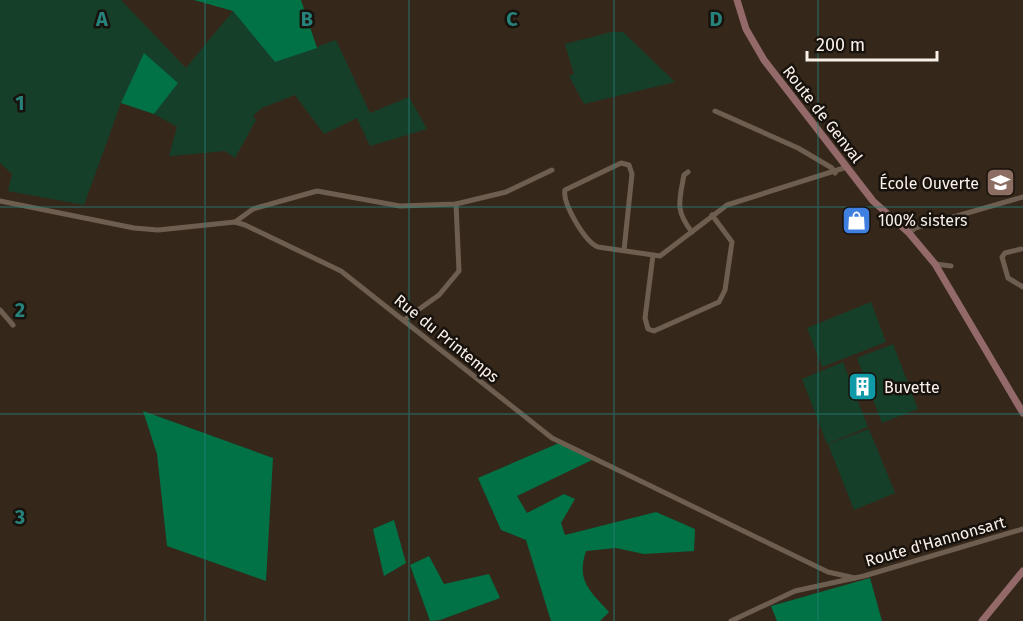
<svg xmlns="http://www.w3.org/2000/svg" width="1023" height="621" viewBox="0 0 1023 621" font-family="'Fira Sans',sans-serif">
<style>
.green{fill:#163f29}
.forest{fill:#007245}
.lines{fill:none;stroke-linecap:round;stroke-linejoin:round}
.street{stroke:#6d5e50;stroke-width:5}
.secondary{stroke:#946969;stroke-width:7}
.grid{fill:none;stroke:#26827a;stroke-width:1.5;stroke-opacity:0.55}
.labels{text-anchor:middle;stroke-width:5;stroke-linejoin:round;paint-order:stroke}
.street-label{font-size:16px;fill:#f9f0e8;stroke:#18120d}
.poi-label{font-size:16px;fill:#f9f0e8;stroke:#18120d;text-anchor:start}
.grid-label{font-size:20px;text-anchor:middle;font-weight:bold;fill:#26827a;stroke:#18120d;stroke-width:5;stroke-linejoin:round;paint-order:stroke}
</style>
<rect width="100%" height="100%" fill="#35281b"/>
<!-- green -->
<g class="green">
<path d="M0,0H121L186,68L233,11L275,62L336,40L370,113L409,97L427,129L370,146L357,118L324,134L295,95L262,108L253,116L256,120L235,158L225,151L171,156H169L177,127L154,114L178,83L144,54L121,103L84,205L8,191L12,174L0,163Z"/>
<path d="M611,32H623L675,82L584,104L569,76L574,74L565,44Z"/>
<path d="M871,302L886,342L822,367L807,328Z"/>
<path d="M893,344L918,409L882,423L857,358Z"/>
<path d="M843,362L868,427L827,444L802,379Z"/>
<path d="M869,429L895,493L854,510L828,444Z"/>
</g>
<!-- forest -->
<g class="forest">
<path d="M194,0H301L317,48L275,62L233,11Z"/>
<path d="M144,53L178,83L154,114L121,103Z"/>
<path d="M143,411L273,458L266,581L167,546L157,454Z"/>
<path d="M559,443L592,460L517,496L527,513L564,494L575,499L561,523L565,535L656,512L695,529L694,551L644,554L616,548L586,551C576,581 590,591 609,612L600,621H551L526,540L501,530L478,478Z"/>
<path d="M394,520L406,563L384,576L373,529Z"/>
<path d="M429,556L444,584L489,574L500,598L440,620L430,621L410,565Z"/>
<path d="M870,578L882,621H777L771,606Z"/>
</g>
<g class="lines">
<!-- street -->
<g class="street">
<path d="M715,111L798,148L832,168L835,173"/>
<path d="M688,172L684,175C679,201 675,211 692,232"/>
<path d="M0,201L134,228L158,230L235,222L245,225L341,271L552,438L828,572L855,578"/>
<path d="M235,222L253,209L317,191L400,206L456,204L506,192L552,170"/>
<path d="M909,233L915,228L1023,197"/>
<path d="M1021,249L1005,253L1002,257L1008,278L1023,287"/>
<path d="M624,250L632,174L629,165L621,163L565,190C562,203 585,242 598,247L660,256L727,205L847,167"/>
<path d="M653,255L645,318L648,329L654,331L719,302L725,290L732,242L712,215"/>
<path d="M935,264L951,266"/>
<path d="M0,310L13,325"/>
<path d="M404,320L439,295L459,271L456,204"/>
<path d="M731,621L795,591L864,576L1023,529"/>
</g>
<!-- secondary -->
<g class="secondary">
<path d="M737,0L746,29L764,60L873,201L909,233L935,264L1023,413"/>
<path d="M982,621L1023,571"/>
</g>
</g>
<!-- grid -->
<path class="grid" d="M205,0V621M409,0V621M614,0V621M818,0V621M0,207H1023M0,414H1023"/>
<!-- icons -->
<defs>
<symbol id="school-square" viewBox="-11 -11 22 22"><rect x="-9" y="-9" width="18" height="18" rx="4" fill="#8d6e63" stroke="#18120d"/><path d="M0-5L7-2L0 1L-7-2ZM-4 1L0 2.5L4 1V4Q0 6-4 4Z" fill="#fff"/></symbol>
<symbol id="shop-square" viewBox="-11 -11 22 22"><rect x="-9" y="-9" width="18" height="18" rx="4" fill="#3f7fe0" stroke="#18120d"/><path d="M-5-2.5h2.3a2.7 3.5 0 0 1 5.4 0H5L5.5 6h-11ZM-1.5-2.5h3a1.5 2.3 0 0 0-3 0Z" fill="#fff"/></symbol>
<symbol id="building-square" viewBox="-11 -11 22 22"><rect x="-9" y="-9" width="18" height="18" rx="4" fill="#0f9aa8" stroke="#18120d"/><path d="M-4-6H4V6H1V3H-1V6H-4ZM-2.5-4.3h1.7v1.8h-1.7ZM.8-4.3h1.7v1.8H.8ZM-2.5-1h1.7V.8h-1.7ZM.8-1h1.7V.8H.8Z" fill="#fff"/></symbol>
</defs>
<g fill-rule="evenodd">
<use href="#school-square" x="984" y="166" width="33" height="33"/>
<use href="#shop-square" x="840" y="204" width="33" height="33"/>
<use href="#building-square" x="846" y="370" width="33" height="33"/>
</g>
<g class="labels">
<!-- street labels -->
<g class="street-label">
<text transform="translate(823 114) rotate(52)" y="6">Route de Genval</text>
<text transform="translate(447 338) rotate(39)" y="6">Rue du Printemps</text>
<text transform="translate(935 541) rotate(-16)" y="6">Route d'Hannonsart</text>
</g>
<!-- poi labels -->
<g class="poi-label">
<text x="979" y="189" text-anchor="end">École Ouverte</text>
<text x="878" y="226">100% sisters</text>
<text x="884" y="393">Buvette</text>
</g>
</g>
<g class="grid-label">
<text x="102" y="26">A</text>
<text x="307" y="26">B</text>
<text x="512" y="26">C</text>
<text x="716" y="26">D</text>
<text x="20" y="110">1</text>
<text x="20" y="317">2</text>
<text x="20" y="524">3</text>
</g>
<!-- scale -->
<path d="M807 51v9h130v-9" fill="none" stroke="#f9f0e8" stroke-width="3"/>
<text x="816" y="51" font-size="18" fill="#f9f0e8" stroke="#18120d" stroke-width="4.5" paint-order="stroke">200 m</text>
</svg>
